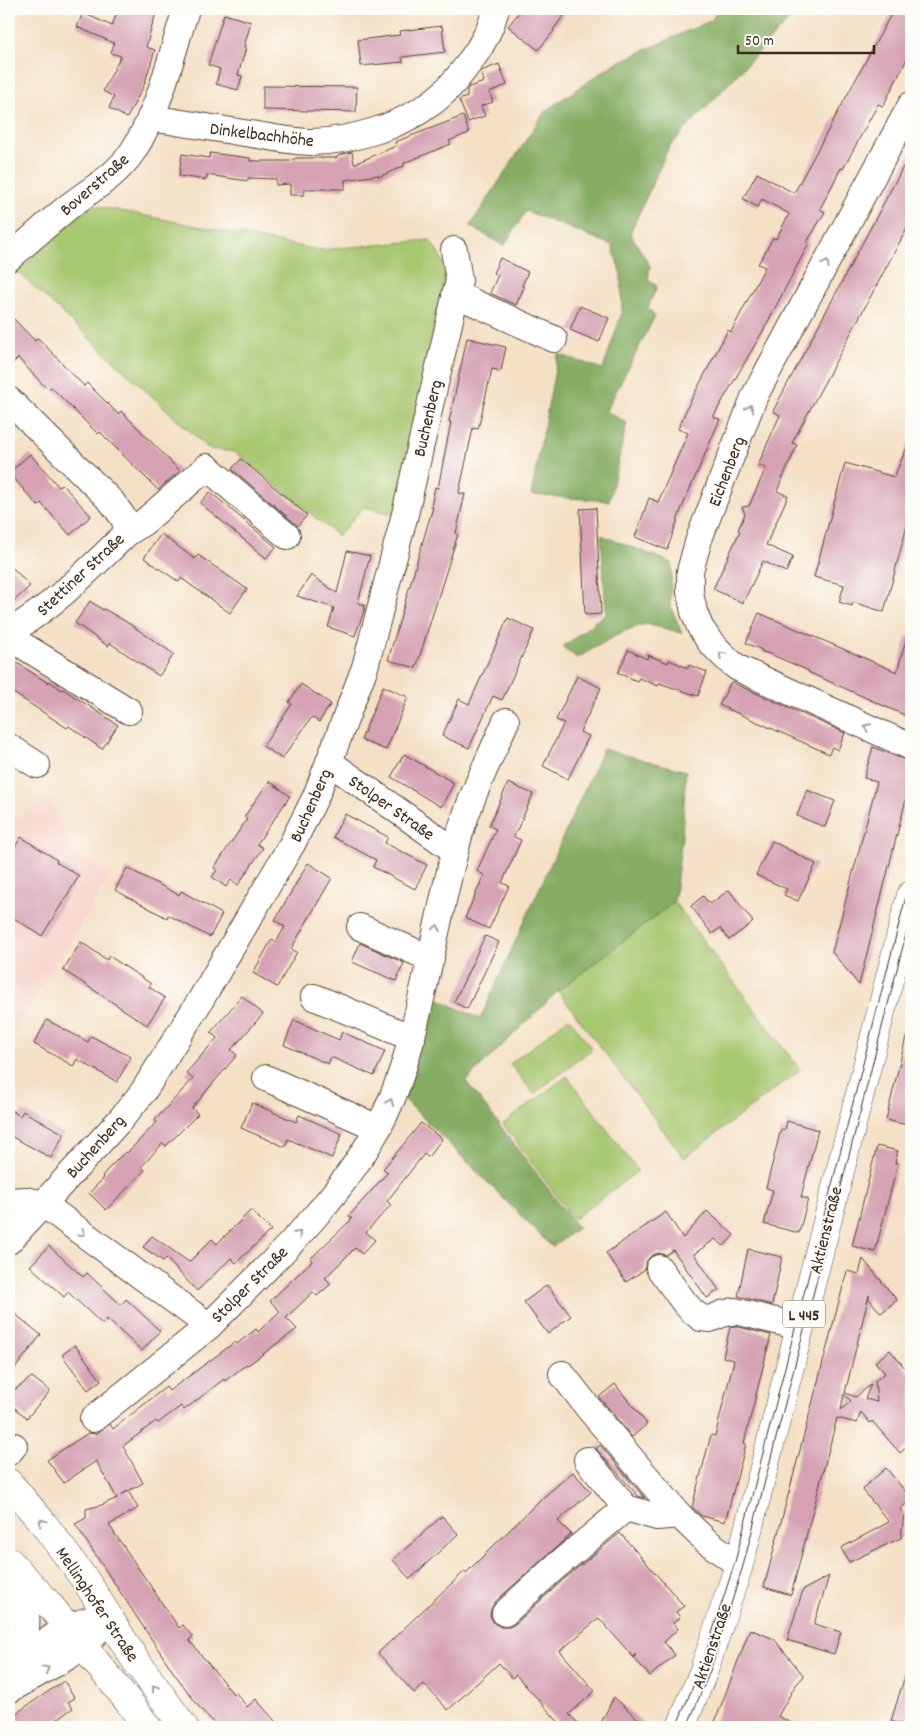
<svg xmlns="http://www.w3.org/2000/svg" width="920" height="1736" viewBox="0 0 920 1736" font-family="Dekko,sans-serif">
<style>
.built{fill:#f7d1c8}
.green{fill:#a7c770;stroke:#717847}
.forest{fill:#85ac62;stroke:#606b40}
.building{fill:#d5a1b3;fill-rule:evenodd}
.lines{fill:none;stroke-linecap:round;stroke-linejoin:round}
.minor-casing{stroke:#574537;stroke-width:28}
.major-casing{stroke:#574537;stroke-width:29}
.minor{stroke:#fff;stroke-width:26}
.major{stroke:#fff;stroke-width:28}
.tram{stroke:#3b2a1e;stroke-width:1}
.oneway{stroke:#a79f9a}
.labels{text-anchor:middle;stroke-width:4;stroke-linejoin:round;paint-order:stroke}
.shield{fill:#fdfcf7;stroke:#75695f;stroke-width:1}
.shield-label{font-size:16px;font-weight:bold;fill:#3b2a1e}
.street-label{font-size:18px;fill:#3b2a1e;stroke:#fdfcf7}
</style>
<rect width="100%" height="100%" fill="#fdfcf7"/>
<filter id="ink" filterUnits="userSpaceOnUse"><feTurbulence type="fractalNoise" baseFrequency=".02" numOctaves="2"/><feDisplacementMap in="SourceGraphic" scale="10" xChannelSelector="R" yChannelSelector="G"/><feConvolveMatrix kernelMatrix="1 2 1 2 8 2 1 2 1" color-interpolation-filters="sRGB"/></filter>
<filter id="wash" filterUnits="userSpaceOnUse"><feTurbulence type="fractalNoise" baseFrequency=".0096" numOctaves="4" result="noise"/><feDisplacementMap in="SourceGraphic" scale="20" xChannelSelector="R" yChannelSelector="G"/><feGaussianBlur stdDeviation="1.12" result="paint"/><feColorMatrix in="noise" values="0 0 0 0 0 0 0 0 0 0 0 0 0 0 0 0 0 1.4 0 .05"/><feComposite in="paint" operator="in"/></filter>
<g filter="url(#wash)">
<rect width="100%" height="100%" fill="#f4e0c5"/>
<!-- built -->
<path class="built" d="M48,799L75,855L112,872L9,1041V823Z"/>
<!-- green -->
<g class="green">
<path d="M91,205L318,250L430,240L446,266L435,348L397,515L364,507L338,536L235,452L209,449L17,271Z"/>
<path d="M674,902L800,1070L684,1158L558,991Z"/>
<path d="M569,1018L592,1049L534,1094L510,1064Z"/>
<path d="M567,1076L638,1171L574,1219L503,1124Z"/>
</g>
<!-- forest -->
<g class="forest">
<path d="M718,9H799L669,147L630,233L650,266L648,280L657,286L648,308L655,316L606,411L627,423L609,501L531,495L558,354L603,369L622,312L621,274L612,245L526,211L504,246L470,226L545,111L614,64L712,20Z"/>
<path d="M601,535L672,563L670,605L682,633L646,624L624,631L577,658L563,647L606,613Z"/>
<path d="M603,749L686,771L682,836L674,902L558,991L466,1081L578,1228L552,1247L404,1099L433,996L480,1019Z"/>
</g>
<g id="blocks">
<!-- building -->
<g class="building">
<path d="M118,9H157L146,47L155,50L144,85L127,118L109,108L114,97L103,91L121,56L111,53L114,43L77,27L83,13L112,26Z"/>
<path d="M522,9H568L553,30L554,31L538,50L508,26Z"/>
<path d="M894,9H911V51L883,106L878,104L843,169L841,168L820,209L825,212L807,242L809,243L763,331L713,417L720,419L681,510L667,550L635,537L649,498L658,502L688,433L678,429L688,406L728,330L731,332L765,267L758,264L773,238L776,239L789,214L762,199L758,207L743,199L757,173L794,193Z"/>
<path d="M224,14L251,22L244,47L246,48L238,75L242,76L238,90L216,84L220,69L208,65Z"/>
<path d="M442,26L445,52L402,57L403,62L361,66L358,40L400,35L399,31Z"/>
<path d="M499,64L507,85L489,92L493,102L481,106L485,116L468,122L459,100L467,97V90L469,87L484,82L481,71Z"/>
<path d="M263,86L357,87L356,112L263,110Z"/>
<path d="M463,116L469,133L449,141L451,144L404,163V166L379,177L378,175L345,180V189H304V195H290V184L276,185V179L248,178V181L207,175L206,180L179,176L182,154L209,158L210,153L250,158V161H291L296,158H336L339,155L352,152L354,164L396,146L395,142Z"/>
<path d="M911,152V221L792,443L797,445L777,491L788,496L766,545L793,557L786,572L763,561L743,603L713,589L740,531L738,530L745,514L742,507L749,506L766,468L758,465L780,415L773,411Z"/>
<path d="M500,258L528,272L522,286L524,287L516,305L490,293L498,275L493,273Z"/>
<path d="M580,306L609,318L599,342L570,330Z"/>
<path d="M9,314L35,341L38,338L84,386L87,383L118,414L121,411L180,471L158,490L100,432L98,434L51,387L48,390L18,358L9,367Z"/>
<path d="M467,338L506,347L501,371L492,369L478,429L473,428L459,493L465,494L456,533L458,534L416,668L388,660L433,507H431L435,487L438,488L451,422H449Z"/>
<path d="M911,438V511L884,612L853,602L852,606L839,602L844,585L814,577L845,463L894,477Z"/>
<path d="M30,454L59,487L62,484L91,516L70,535L41,503L38,506L9,473Z"/>
<path d="M241,459L307,515L298,526L232,469Z"/>
<path d="M210,492L276,547L266,558L200,503Z"/>
<path d="M596,508L601,614L585,615L580,509Z"/>
<path d="M161,534L195,559L198,555L247,589L230,613L181,578L179,582L144,558Z"/>
<path d="M347,551L370,556L358,603L365,605L364,611L355,636L328,627L334,608L297,596L311,575L337,593Z"/>
<path d="M9,564L30,586L9,606Z"/>
<path d="M90,601L103,610L104,609L125,621L174,654L159,676L110,643L108,646L75,623Z"/>
<path d="M759,613L897,672L907,636L911,637V718L808,672L809,671L770,654L762,652V650L746,643Z"/>
<path d="M508,618L534,630L502,700L493,696L469,748L442,736L459,699L469,704Z"/>
<path d="M628,650L647,659L648,655L668,663L669,660L688,668L689,665L707,672L698,696L659,683L658,686L639,678L637,681L618,673Z"/>
<path d="M14,661L48,683L49,681L62,690L63,689L118,725L102,749L69,726L67,728L9,690V668Z"/>
<path d="M577,676L601,688L580,732L589,736L568,779L543,766L564,723L556,720Z"/>
<path d="M731,682L845,733L838,750L832,747L829,754L719,705Z"/>
<path d="M301,684L331,704L319,722L312,717L282,759L263,746L292,704L289,702Z"/>
<path d="M383,686L408,697L386,750L361,740Z"/>
<path d="M873,747L907,761L911,766V779L859,985L832,952L877,782L864,778Z"/>
<path d="M404,754L454,783L441,807L391,777Z"/>
<path d="M269,781L290,796L257,844L263,848L238,885L231,880L226,887L212,877L217,870L214,868L247,819L244,817Z"/>
<path d="M508,783L533,794L514,837L521,840L502,883L509,886L489,929L465,918L484,875L477,871L496,829L489,826Z"/>
<path d="M807,790L835,801L825,827L797,816Z"/>
<path d="M345,814L388,837L385,843L427,865L415,889L373,867L376,860L333,837Z"/>
<path d="M21,837L57,860L56,862L79,876L42,936L9,915V857Z"/>
<path d="M772,841L816,864L798,901L784,895L787,889L756,875Z"/>
<path d="M308,863L332,878L291,949L297,952L277,987L253,973L272,939L276,942L285,927L275,920Z"/>
<path d="M127,868L179,895L181,891L222,914L210,937L168,915L167,918L115,890Z"/>
<path d="M729,890L753,922L729,940L720,928L712,934L691,906L703,896L710,904Z"/>
<path d="M485,936L499,942L467,1009L454,1002Z"/>
<path d="M81,942L107,960L109,956L141,977L151,984L149,987L165,998L147,1025L63,970Z"/>
<path d="M360,943L404,963L396,981L352,962Z"/>
<path d="M242,996L263,1014L231,1050L237,1055L192,1108L198,1114L166,1146L163,1143L141,1167L145,1170L106,1210L89,1193L104,1178L102,1176L108,1169L125,1152L127,1153L157,1122L155,1120L193,1079L186,1073L217,1038L211,1032Z"/>
<path d="M47,1020L88,1042L91,1036L131,1057L117,1082L77,1059L73,1066L34,1044Z"/>
<path d="M294,1020L339,1040L342,1032L385,1051L374,1076L331,1057L328,1064L284,1045Z"/>
<path d="M906,1037H911V1126L886,1120Z"/>
<path d="M252,1103L296,1122L299,1115L342,1134L332,1158L288,1139L285,1147L241,1128Z"/>
<path d="M9,1109L20,1116L23,1111L64,1134L51,1158L9,1135Z"/>
<path d="M787,1121L818,1130L801,1197L808,1199L799,1233L764,1224L773,1190L766,1188L781,1129L785,1130Z"/>
<path d="M421,1123L442,1139L428,1157L424,1154L387,1201L391,1205L366,1232L375,1240L362,1254L355,1248L325,1278L331,1284L317,1296L313,1292L286,1318L297,1329L248,1365L247,1364L225,1381L224,1379L184,1410L181,1406L158,1423L156,1421L123,1446L143,1483L121,1495L128,1491L138,1508L109,1525L179,1628L183,1625L193,1637L189,1640L234,1695L236,1693L247,1707L256,1699L280,1727H218L199,1707L174,1673L75,1524L86,1518V1509L102,1505L117,1498L96,1461L64,1483L47,1460L88,1433L96,1434L110,1424L113,1429L166,1387L169,1391L235,1342L237,1344L256,1329L258,1332L280,1311L270,1301L312,1261L310,1259L352,1219L349,1216L388,1172L383,1169Z"/>
<path d="M877,1146L898,1151L895,1163H898L875,1252L852,1246Z"/>
<path d="M251,1210L271,1230L236,1263L231,1258L197,1291L166,1258L163,1261L143,1247L152,1236L189,1262L212,1239L217,1244Z"/>
<path d="M707,1211L734,1235L724,1246L715,1239L694,1254L719,1290L707,1298L673,1250L666,1255L658,1253L651,1256L646,1262L644,1270L626,1282L606,1253L666,1212L683,1238Z"/>
<path d="M49,1246L83,1277L87,1273L121,1305L126,1299L160,1331L142,1351L107,1319L102,1324L68,1292L64,1297L30,1266Z"/>
<path d="M748,1249L782,1257L772,1305L738,1296Z"/>
<path d="M863,1259L897,1300L881,1313L869,1299V1295L845,1393L856,1397L871,1384L865,1399L877,1402L875,1381L885,1373L875,1362L890,1350L911,1375V1443L900,1453L872,1421L870,1423L861,1412L857,1423L837,1418L791,1595L764,1587L847,1271L859,1274ZM844,1394L851,1401L841,1410Z"/>
<path d="M547,1285L571,1316L548,1334L524,1302Z"/>
<path d="M9,1309L41,1335L9,1376Z"/>
<path d="M735,1326L771,1335L744,1443L746,1444L725,1522L702,1516L692,1507L711,1435L715,1436L734,1360L723,1357L730,1327Z"/>
<path d="M75,1345L101,1380L88,1390L62,1355Z"/>
<path d="M32,1377L50,1391L27,1418L9,1403V1394Z"/>
<path d="M615,1384L647,1424L632,1437L599,1397Z"/>
<path d="M600,1445L645,1498L638,1496L596,1449Z"/>
<path d="M886,1468L911,1498V1500L900,1509L904,1514L901,1538L849,1562L841,1548L889,1522L862,1489Z"/>
<path d="M573,1472L591,1492L558,1521L571,1534L495,1602L491,1609L490,1616L494,1623L501,1627H509L515,1624L564,1579L620,1533L684,1606L676,1612L680,1617L673,1623L678,1629L664,1642L675,1655L650,1676L634,1658L636,1654L633,1657L599,1618L560,1651L595,1691L569,1714L582,1727H563L516,1675L512,1678L499,1663L448,1710L424,1684L414,1693L378,1653L436,1598L465,1571L466,1573L539,1501Z"/>
<path d="M442,1516L458,1534L410,1579L393,1560Z"/>
<path d="M829,1576L814,1624L841,1632L834,1654L787,1640L803,1590Z"/>
<path d="M750,1629L774,1639L804,1676L795,1686L778,1716L798,1727H713Z"/>
<path d="M908,1666L911,1667V1727L891,1721Z"/>
<path d="M64,1681L75,1698L68,1702L73,1708L46,1727H9V1718Z"/>
<path d="M614,1697L647,1727H599Z"/>
</g>
</g>
</g>
<g filter="url(#ink)">
<use href="#blocks" fill-opacity="0" stroke="#574537" stroke-width="1"/>
<g class="lines">
<defs>
<g id="minor">
<path d="M911,105L755,395L699,539L690,571V592L694,612L700,627L710,642L729,661L738,668L911,747"/>
<path d="M150,118C184,123 218,129 251,134C271,137 292,142 312,142C351,141 399,127 430,104C446,93 458,78 469,63C482,46 491,29 496,9"/>
<path d="M9,258C28,242 47,224 67,208C88,191 117,176 133,151C160,109 171,56 186,9"/>
<path d="M455,294L554,339"/>
<path d="M9,400L112,502L125,520L127,533C90,569 54,606 9,632"/>
<path d="M127,533L144,522L207,467L287,536"/>
<path d="M9,637L129,711"/>
<path d="M9,747L37,765"/>
<path d="M329,762L455,851"/>
<path d="M360,927L431,959"/>
<path d="M314,997L412,1038"/>
<path d="M266,1078L378,1128"/>
<path d="M9,1201L25,1200L43,1204L209,1326C269,1265 336,1205 378,1128C400,1088 411,1043 421,999C433,950 442,900 455,851C466,806 487,764 506,721"/>
<path d="M9,1241L121,1119L143,1092L200,1001L292,844L316,796L365,667L405,514L459,280L454,250"/>
<path d="M659,1268L684,1302L692,1311L701,1318L710,1319L722,1314L735,1311L800,1327"/>
<path d="M562,1374L590,1410L679,1515L705,1540L739,1565"/>
<path d="M93,1419L209,1326"/>
<path d="M9,1452L14,1446"/>
<path d="M587,1460L626,1508L657,1517L679,1515"/>
<path d="M505,1613L554,1568L626,1508"/>
<path d="M21,1659C30,1627 26,1607 22,1575"/>
<path d="M9,1668L67,1627L89,1620"/>
<path d="M9,1690L67,1657L83,1646L109,1619"/>
</g>
<g id="major">
<path d="M9,1483L43,1523L88,1584L134,1658L184,1727"/>
<path d="M9,1561L47,1602L128,1701L147,1727"/>
<path d="M681,1727L704,1670L739,1565L911,895"/>
</g>
</defs>
<!-- minor casing -->
<use href="#minor" class="minor-casing"/>
<!-- major casing -->
<use href="#major" class="major-casing"/>
<!-- minor -->
<use href="#minor" class="minor"/>
<!-- major -->
<use href="#major" class="major"/>
<!-- tram -->
<g class="tram">
<path d="M676,1727L701,1667L735,1562L911,877"/>
<path d="M687,1727L710,1671L743,1566L911,915"/>
</g>
</g>
<!-- one-way arrows -->
<defs><path id="oneway-chevron" d="M-2-3.5L2.5 0L-2 3.5" fill="none" stroke-width="1.6" stroke-linecap="round" stroke-linejoin="round" transform="scale(1.25)"/></defs>
<g class="oneway">
<use href="#oneway-chevron" transform="translate(826 264) rotate(-62)"/>
<use href="#oneway-chevron" transform="translate(750 408) rotate(-68)"/>
<use href="#oneway-chevron" transform="translate(722 655) rotate(-136)"/>
<use href="#oneway-chevron" transform="translate(867 727) rotate(-155)"/>
<use href="#oneway-chevron" transform="translate(437 928) rotate(-78)"/>
<use href="#oneway-chevron" transform="translate(390 1102) rotate(-67)"/>
<use href="#oneway-chevron" transform="translate(82 1233) rotate(36)"/>
<use href="#oneway-chevron" transform="translate(298 1234) rotate(-48)"/>
<use href="#oneway-chevron" transform="translate(42 1522) rotate(-129)"/>
<use href="#oneway-chevron" transform="translate(46 1669) rotate(-29)"/>
<use href="#oneway-chevron" transform="translate(155 1688) rotate(-126)"/>
</g>
</g>
<g class="labels">
<!-- shield labels -->
<rect class="shield" x="783" y="1300.5" width="42" height="27" rx="4"/>
<g class="shield-label">
<text x="804" y="1320">L 445</text>
</g>
<!-- street labels -->
<g class="street-label">
<text transform="translate(262 134) rotate(7)" y="6">Dinkelbachhöhe</text>
<text transform="translate(94 184) rotate(-41)" y="6">Boverstraße</text>
<text transform="translate(427 418) rotate(-77)" y="6">Buchenberg</text>
<text transform="translate(726 471) rotate(-69)" y="6">Eichenberg</text>
<text transform="translate(80 574) rotate(-43)" y="6">Stettiner Straße</text>
<text transform="translate(310 805) rotate(-66)" y="6">Buchenberg</text>
<text transform="translate(392 807) rotate(35)" y="6">Stolper Straße</text>
<text transform="translate(95 1146) rotate(-48)" y="6">Buchenberg</text>
<text transform="translate(825 1230) rotate(-76)" y="6">Aktienstraße</text>
<text transform="translate(249 1284) rotate(-45)" y="6">Stolper Straße</text>
<text transform="translate(98 1604) rotate(56)" y="6">Mellinghofer Straße</text>
<text transform="translate(711 1646) rotate(-71)" y="6">Aktienstraße</text>
</g>
</g>
<!-- margin -->
<rect width="920" height="1736" fill="none" stroke="#fdfcf7" stroke-width="30"/>
<!-- scale -->
<path d="M738 45v8h136v-8" fill="none" stroke="#3b2a1e" stroke-width="2.5"/>
<text x="745" y="45" font-size="15" fill="#3b2a1e" stroke="#fdfcf7" stroke-width="4" paint-order="stroke">50 m</text>
</svg>
